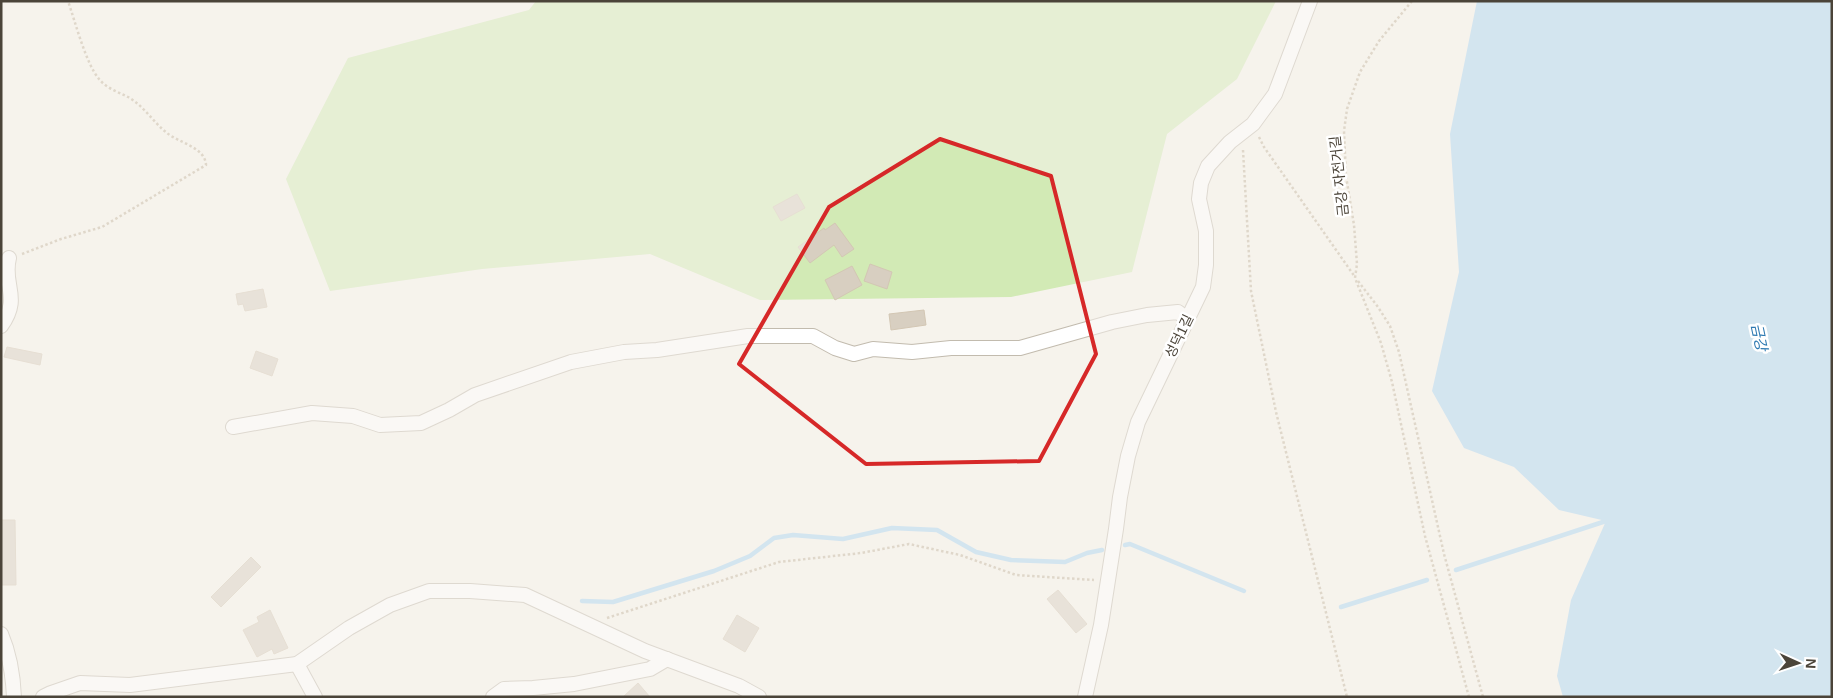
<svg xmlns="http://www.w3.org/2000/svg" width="1833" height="698" viewBox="0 0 1833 698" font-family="Arial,'Noto Sans KR',sans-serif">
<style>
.green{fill:#d2eab5}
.water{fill:#a9d4f2}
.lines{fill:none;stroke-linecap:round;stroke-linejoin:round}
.stream{stroke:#a9d4f2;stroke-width:4.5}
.building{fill:#d8cfc1;stroke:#d3c7b4}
.minor-casing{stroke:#c2bbae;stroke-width:16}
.path{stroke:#c4b79f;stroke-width:2.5;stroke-dasharray:2.5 2.5;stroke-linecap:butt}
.minor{stroke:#fff;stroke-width:14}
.marked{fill:none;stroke:#d62828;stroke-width:4;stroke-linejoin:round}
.labels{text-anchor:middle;stroke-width:5;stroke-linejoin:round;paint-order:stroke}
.street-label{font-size:14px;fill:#4b4439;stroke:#fff}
.water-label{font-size:15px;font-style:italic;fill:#2e7ab2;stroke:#fff}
</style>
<rect width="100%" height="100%" fill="#f6f3ec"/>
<!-- green -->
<path class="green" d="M536,1H1276L1237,79L1167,134L1132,272L1011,297L760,300L650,254L482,269L330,291L286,179L348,58L529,10Z"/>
<!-- water -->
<path class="water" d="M1477,1H1832V697H1563L1557,676L1571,600L1606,521L1559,510L1514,467L1464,448L1432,391L1459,272L1450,134Z"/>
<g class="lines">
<!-- stream -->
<g class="stream">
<path d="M1125,545L1130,544L1244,591"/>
<path d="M1456,570L1606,521"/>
<path d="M582,601L613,602L714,571L750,556L774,538L793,535L843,539L892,528L937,530L976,552L1011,560L1065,562L1087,553L1102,550"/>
<path d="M1341,607L1427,580"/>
</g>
</g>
<!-- building -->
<g class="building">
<path d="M797,194L805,208L781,221L773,207Z"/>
<path d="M835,223L854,249L842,257L834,245L810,263L798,247L824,228L825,230Z"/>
<path d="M870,264L892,272L887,289L864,281Z"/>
<path d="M852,266L862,285L835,300L825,280Z"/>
<path d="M263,289L267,307L245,311L243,304L238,305L236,294Z"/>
<path d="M924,310L926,325L891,330L889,314Z"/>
<path d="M7,347L42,354L40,365L4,357Z"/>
<path d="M256,351L278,359L272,376L250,368Z"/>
<path d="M1,520H15L16,585H1Z"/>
<path d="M251,557L261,567L221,607L211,597Z"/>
<path d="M1058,590L1087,624L1076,633L1047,599Z"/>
<path d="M270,610L288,648L274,654L272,649L257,657L243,630L259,622L257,617Z"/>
<path d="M737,615L759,628L745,652L723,639Z"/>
<path d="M638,683L650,697H623Z"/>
</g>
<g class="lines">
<defs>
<g id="minor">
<path d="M1,326C22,297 2,285 9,258"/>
<path d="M233,427L312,413L353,416L380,425L421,423L449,410L475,395L571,362L624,352L657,350L748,336H813L835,348L854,354L873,349L912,352L951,348H1020L1112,322L1147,315L1178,312L1187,319"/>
<path d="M1,634C10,655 13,674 14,697"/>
<path d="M297,664L315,697"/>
<path d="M43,697L51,693L80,683L130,685L297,664L349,628L390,605L429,591H470L525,595L645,651L739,686L759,697"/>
<path d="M493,697L504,689L533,688L574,684L650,669L667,659"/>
<path d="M1085,697L1101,625L1116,529L1120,497L1128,456L1138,422L1203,287L1206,265V231L1199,199L1201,183L1208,166L1230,142L1253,124L1275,94L1310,1"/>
</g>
</defs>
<!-- minor casing -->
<use href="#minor" class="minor-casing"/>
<!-- path -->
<g class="path">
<path d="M1412,1L1379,41L1360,72L1347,109L1344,131L1346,176L1354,225L1357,264L1355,278L1381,343L1392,382L1425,536L1469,697"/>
<path d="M1259,137L1264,147L1355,277"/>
<path d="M1243,150L1251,291L1276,412L1347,697"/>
<path d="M22,254L61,239L102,227L206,165C205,147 179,143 167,133C153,122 144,106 128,97C118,92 106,88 99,79C86,64 75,21 68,1"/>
<path d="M1358,281L1378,307L1390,326L1399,352L1444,554L1483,697"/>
<path d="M607,618L779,562L861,553L909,544L960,555L1016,575L1094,580"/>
</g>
<!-- minor -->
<use href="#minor" class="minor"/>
</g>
<!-- marked area -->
<path d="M0 0H1833V698H0ZM940,139L1051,176L1096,354L1039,461L866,464L739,364L829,207Z" fill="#f6f3ec" fill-opacity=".55" fill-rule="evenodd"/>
<path class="marked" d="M940,139L1051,176L1096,354L1039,461L866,464L739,364L829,207Z"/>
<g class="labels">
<!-- street labels -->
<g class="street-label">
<text transform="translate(1339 176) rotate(-96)" y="5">금강 자전거길</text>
<text transform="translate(1179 336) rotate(-64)" y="5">성덕1길</text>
</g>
<!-- water labels -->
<g class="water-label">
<text transform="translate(1759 337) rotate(78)" y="5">금강</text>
</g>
</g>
<!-- border -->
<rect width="1833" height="698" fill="none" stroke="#4b4439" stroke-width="5"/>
<!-- north arrow -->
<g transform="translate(1798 663) rotate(93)" stroke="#ffffff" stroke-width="4" paint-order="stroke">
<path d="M0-4L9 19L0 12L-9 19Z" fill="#4b4439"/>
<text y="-8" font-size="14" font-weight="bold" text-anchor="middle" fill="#4b4439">N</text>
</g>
</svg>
